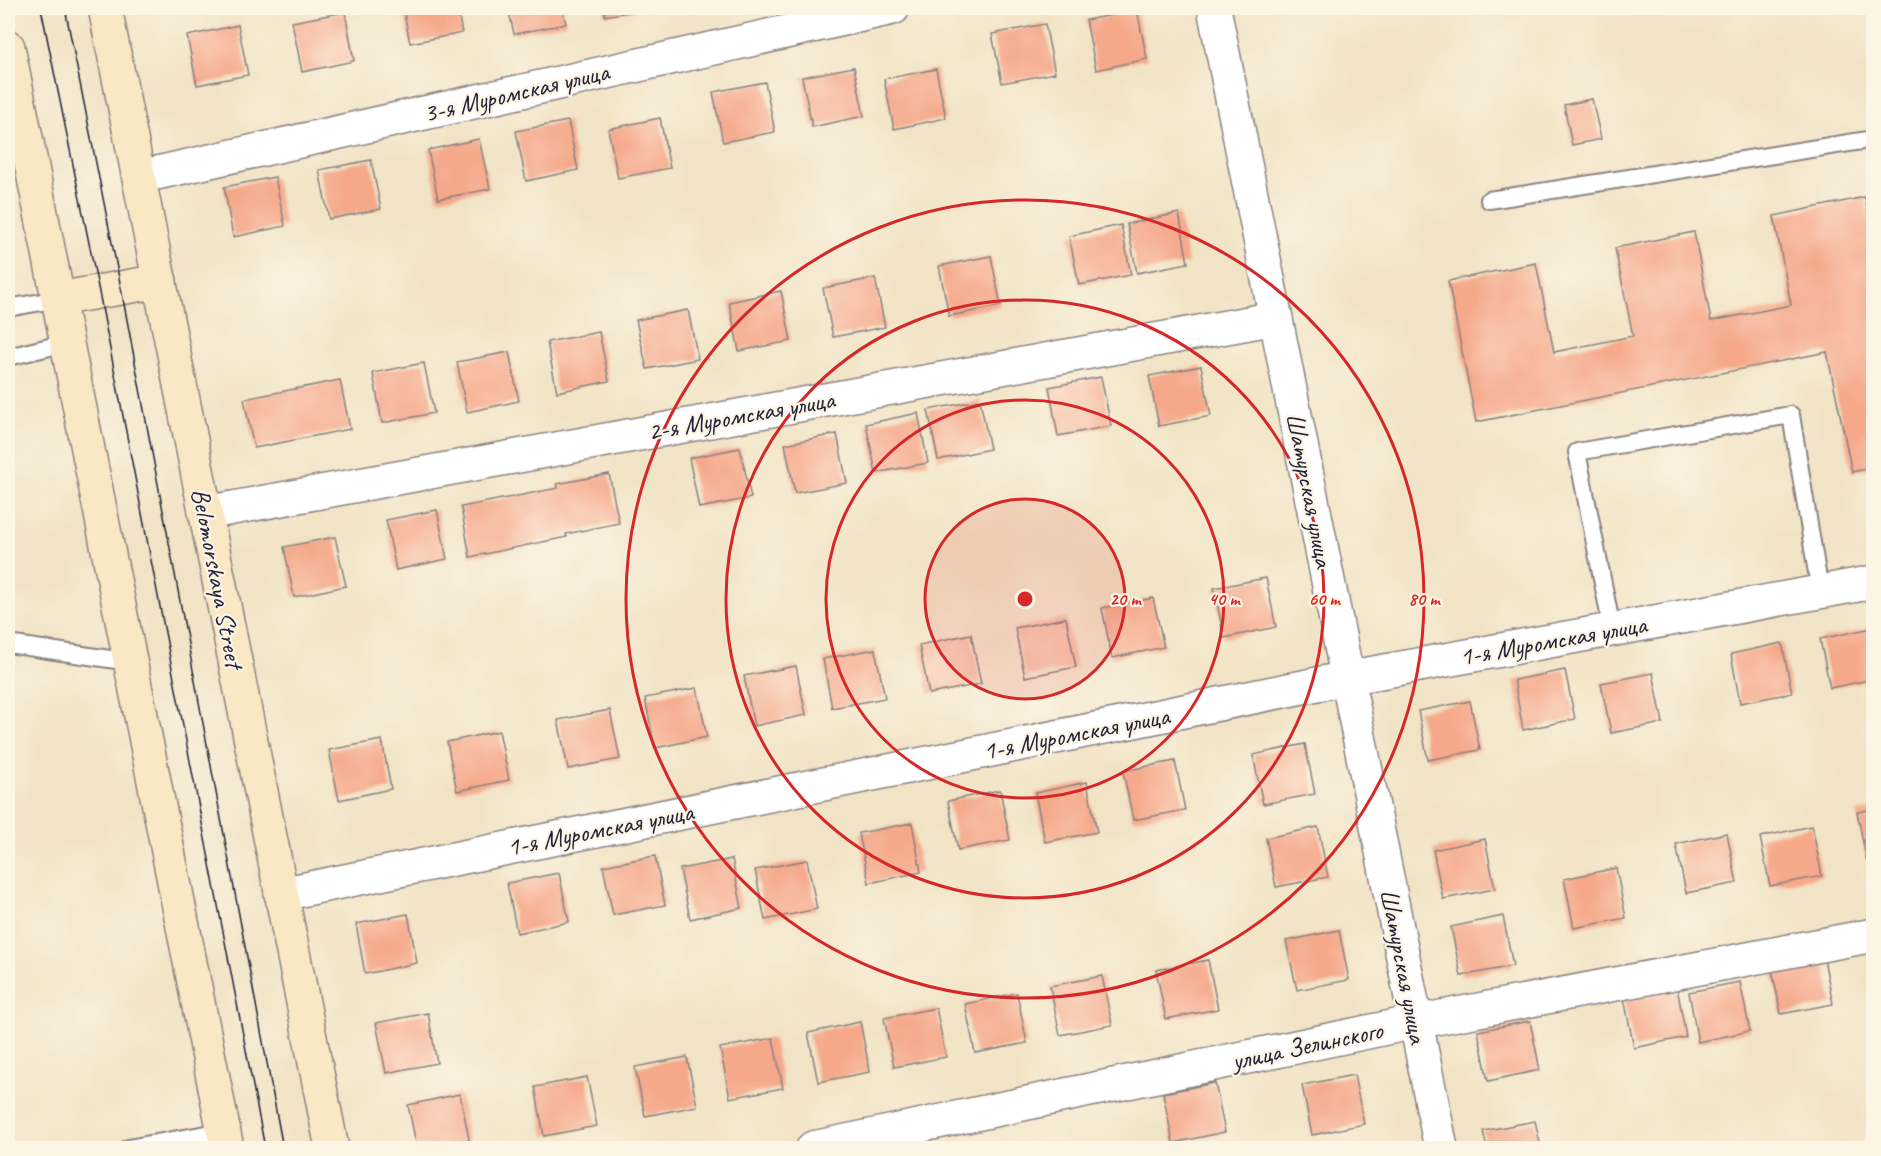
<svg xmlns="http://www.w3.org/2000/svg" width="1881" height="1156" viewBox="0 0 1881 1156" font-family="Caveat,sans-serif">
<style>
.building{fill:#f5a88a}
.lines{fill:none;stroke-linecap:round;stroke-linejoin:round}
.service-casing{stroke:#8a8280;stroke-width:20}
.minor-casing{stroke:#8a8280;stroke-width:36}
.secondary-casing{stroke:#8a8280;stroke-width:36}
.service{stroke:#fff;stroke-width:16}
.minor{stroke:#fff;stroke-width:33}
.secondary{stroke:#fae7c3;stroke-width:33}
.tram{stroke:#22223b;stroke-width:1.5}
.ring{fill:none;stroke:#d62828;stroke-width:3}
.labels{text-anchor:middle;stroke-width:4.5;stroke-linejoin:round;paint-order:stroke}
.street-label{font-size:26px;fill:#22223b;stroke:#fcf5e5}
.centre{fill:#d62828;stroke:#fcf5e5;stroke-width:3}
.ring-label{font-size:18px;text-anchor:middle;font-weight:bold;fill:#d62828;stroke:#fcf5e5;stroke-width:4.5;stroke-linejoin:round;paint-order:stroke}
</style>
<rect width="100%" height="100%" fill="#fcf5e5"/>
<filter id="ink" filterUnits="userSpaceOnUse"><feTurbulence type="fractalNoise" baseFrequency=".0167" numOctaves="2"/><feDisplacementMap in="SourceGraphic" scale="12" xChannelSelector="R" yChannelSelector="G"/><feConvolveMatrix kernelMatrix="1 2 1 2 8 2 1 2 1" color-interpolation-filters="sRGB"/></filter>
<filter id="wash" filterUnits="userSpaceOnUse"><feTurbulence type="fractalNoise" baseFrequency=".008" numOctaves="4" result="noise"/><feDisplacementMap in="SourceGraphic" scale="24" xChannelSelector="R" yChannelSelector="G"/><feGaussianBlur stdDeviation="1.35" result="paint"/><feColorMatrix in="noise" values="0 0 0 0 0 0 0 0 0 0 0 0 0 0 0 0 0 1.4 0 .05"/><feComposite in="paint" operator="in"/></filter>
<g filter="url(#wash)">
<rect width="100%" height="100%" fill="#f1e3c5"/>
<g id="blocks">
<!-- building -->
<g class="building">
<path d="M403,8H457L462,33L410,43Z"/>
<path d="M508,8H562L566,24L514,34Z"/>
<path d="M604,8H645V9L605,16Z"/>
<path d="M1137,10L1147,59L1096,70L1086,20Z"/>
<path d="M345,12L354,61L302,72L292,22Z"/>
<path d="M1045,24L1055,73L1002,83L992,34Z"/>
<path d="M238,25L248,75L197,85L187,36Z"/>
<path d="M854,67L864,116L812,127L802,77Z"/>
<path d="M936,69L946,118L894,129L884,79Z"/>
<path d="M765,82L775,132L723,142L713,92Z"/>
<path d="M1592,99L1601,139L1572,145L1564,105Z"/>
<path d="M660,118L670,168L618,178L608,129Z"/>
<path d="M568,121L578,170L526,181L516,131Z"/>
<path d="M479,139L490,189L438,199L428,150Z"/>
<path d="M371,160L381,209L329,219L319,170Z"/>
<path d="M275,177L285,226L233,237L224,187Z"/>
<path d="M1865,197L1874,240V467L1852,472L1827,352L1476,422L1448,281L1536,263L1554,352L1633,336L1615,248L1694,232L1711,321L1791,305L1774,216Z"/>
<path d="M1179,213L1188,263L1137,273L1127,224Z"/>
<path d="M1121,225L1131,275L1079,285L1069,236Z"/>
<path d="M991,256L1001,306L949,316L939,266Z"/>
<path d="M875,278L885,327L833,337L823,288Z"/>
<path d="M781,291L791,341L739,351L729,302Z"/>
<path d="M688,310L698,359L647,369L636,320Z"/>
<path d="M599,332L609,381L557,392L547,342Z"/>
<path d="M509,352L519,401L467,412L457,362Z"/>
<path d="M424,363L434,413L382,423L373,373Z"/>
<path d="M1201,366L1211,416L1159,426L1149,376Z"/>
<path d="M1101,377L1111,426L1058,436L1049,387Z"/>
<path d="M340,380L350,429L254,448L244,399Z"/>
<path d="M980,400L990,449L938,460L928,410Z"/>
<path d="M918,413L928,463L876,473L866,424Z"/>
<path d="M837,434L847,483L795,493L785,444Z"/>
<path d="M740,448L751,498L699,508L689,458Z"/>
<path d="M609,474L619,523L566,534L567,537L470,557L461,507L558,488L557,484Z"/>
<path d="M437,510L447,559L396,570L386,520Z"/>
<path d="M335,537L346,586L294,597L284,547Z"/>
<path d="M1266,578L1276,627L1224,638L1214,588Z"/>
<path d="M1153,598L1164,647L1112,658L1102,608Z"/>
<path d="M1066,618L1076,667L1025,677L1015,628Z"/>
<path d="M1872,628L1874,637V679L1830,688L1820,639Z"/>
<path d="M971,634L981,684L929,694L919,645Z"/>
<path d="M1782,643L1792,693L1740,703L1731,654Z"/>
<path d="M875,649L885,698L832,708L823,659Z"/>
<path d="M796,666L806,715L754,726L744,676Z"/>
<path d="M1565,670L1575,719L1523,730L1514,680Z"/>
<path d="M1653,673L1663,723L1611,733L1601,683Z"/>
<path d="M697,688L707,737L655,748L645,698Z"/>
<path d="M1470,701L1480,750L1428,760L1418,711Z"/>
<path d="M610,710L620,759L568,769L558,720Z"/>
<path d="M499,731L509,780L457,791L447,742Z"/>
<path d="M382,740L391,789L339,800L329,750Z"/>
<path d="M1305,744L1315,794L1263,804L1253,755Z"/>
<path d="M1175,761L1185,810L1133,820L1123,771Z"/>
<path d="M1087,782L1097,832L1045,842L1035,793Z"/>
<path d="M1000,790L1010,840L958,850L948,801Z"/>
<path d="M1874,809V861L1867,862L1857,812Z"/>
<path d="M912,823L921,872L869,883L859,833Z"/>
<path d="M1812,826L1822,876L1770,886L1760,837Z"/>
<path d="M1318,827L1328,877L1276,887L1266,838Z"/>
<path d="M1727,833L1737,883L1686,893L1676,844Z"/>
<path d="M1485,839L1495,889L1443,899L1433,850Z"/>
<path d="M655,856L665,905L613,915L603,866Z"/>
<path d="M732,859L742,908L690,919L680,869Z"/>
<path d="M807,860L817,909L765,920L755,870Z"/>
<path d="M1616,868L1626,918L1574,928L1564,879Z"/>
<path d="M559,873L569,922L517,933L507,883Z"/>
<path d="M408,914L417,963L365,974L356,924Z"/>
<path d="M1503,916L1513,966L1461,976L1451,927Z"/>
<path d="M1339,930L1349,980L1297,990L1286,941Z"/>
<path d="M1823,954L1833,1004L1781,1014L1771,965Z"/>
<path d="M1208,960L1218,1009L1166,1019L1156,970Z"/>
<path d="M1102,976L1112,1025L1060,1035L1050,986Z"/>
<path d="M1740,982L1750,1031L1698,1042L1689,992Z"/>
<path d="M1677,987L1686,1037L1634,1048L1624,998Z"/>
<path d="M1017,993L1027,1043L975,1053L965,1004Z"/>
<path d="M936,1008L946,1057L894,1067L884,1018Z"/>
<path d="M428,1013L437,1063L386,1073L376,1023Z"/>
<path d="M1530,1021L1540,1070L1488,1081L1478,1031Z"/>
<path d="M860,1022L870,1072L818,1082L808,1033Z"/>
<path d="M773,1038L783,1088L730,1098L720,1048Z"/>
<path d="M687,1057L697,1106L645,1116L635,1067Z"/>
<path d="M1354,1075L1364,1124L1312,1135L1302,1085Z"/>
<path d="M587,1077L597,1126L544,1136L535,1087Z"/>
<path d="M1215,1083L1225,1132L1173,1143L1163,1093Z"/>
<path d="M460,1094L470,1144L446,1148H417L408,1105Z"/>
<path d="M1535,1121L1541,1148H1487L1483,1131Z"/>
</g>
</g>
</g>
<g filter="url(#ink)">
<use href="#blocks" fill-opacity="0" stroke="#8a8280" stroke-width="1.5"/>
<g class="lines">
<defs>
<g id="service">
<path d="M1489,200L1874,139"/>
<path d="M8,308L58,299"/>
<path d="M8,357L66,343"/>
<path d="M1612,629L1577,452L1791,415L1820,591"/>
<path d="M8,644L130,662"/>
<path d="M128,1148L223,1131"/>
</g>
<g id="minor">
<path d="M1214,8L1441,1148"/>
<path d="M139,177L893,8"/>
<path d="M205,513L1276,318"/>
<path d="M281,894L1347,678L1874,582"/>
<path d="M813,1148L1415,1022L1874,935"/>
</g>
<g id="secondary">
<path d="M105,8L332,1148"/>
<path d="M8,47L227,1148"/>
<path d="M58,299L160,281"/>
</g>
</defs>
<!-- service casing -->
<use href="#service" class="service-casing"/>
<!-- minor casing -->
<use href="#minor" class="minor-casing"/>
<!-- secondary casing -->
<use href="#secondary" class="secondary-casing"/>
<!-- service -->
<use href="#service" class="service"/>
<!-- minor -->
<use href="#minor" class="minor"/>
<!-- secondary -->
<use href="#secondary" class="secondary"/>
<!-- tram -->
<g class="tram">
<path d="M41,8L99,292L265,1148"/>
<path d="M65,8L121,288L283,1148"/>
</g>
</g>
</g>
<!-- distance rings -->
<circle cx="1025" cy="599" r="100" fill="#d62828" fill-opacity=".12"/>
<g class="ring">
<circle cx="1025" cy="599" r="100"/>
<circle cx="1025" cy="599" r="199"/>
<circle cx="1025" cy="599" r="299"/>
<circle cx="1025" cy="599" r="399"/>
</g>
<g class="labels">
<!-- street labels -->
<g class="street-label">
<text transform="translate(516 92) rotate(-13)" y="9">3-я Муромская улица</text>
<text transform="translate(741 415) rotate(-10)" y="9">2-я Муромская улица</text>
<text transform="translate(1310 490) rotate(79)" y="9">Шатурская улица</text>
<text transform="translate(218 578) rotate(79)" y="9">Belomorskaya Street</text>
<text transform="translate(1553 640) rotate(-10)" y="9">1-я Муромская улица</text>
<text transform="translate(1076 733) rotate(-11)" y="9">1-я Муромская улица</text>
<text transform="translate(600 829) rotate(-11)" y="9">1-я Муромская улица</text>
<text transform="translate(1404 966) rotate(79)" y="9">Шатурская улица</text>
<text transform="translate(1307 1045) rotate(-12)" y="9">улица Зелинского</text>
</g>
</g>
<circle cx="1025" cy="599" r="9" class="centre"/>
<g class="ring-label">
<text x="1125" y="605">20 m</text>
<text x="1224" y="605">40 m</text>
<text x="1324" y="605">60 m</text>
<text x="1424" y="605">80 m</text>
</g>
<!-- margin -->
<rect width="1881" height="1156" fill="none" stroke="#fcf5e5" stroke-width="30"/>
</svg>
